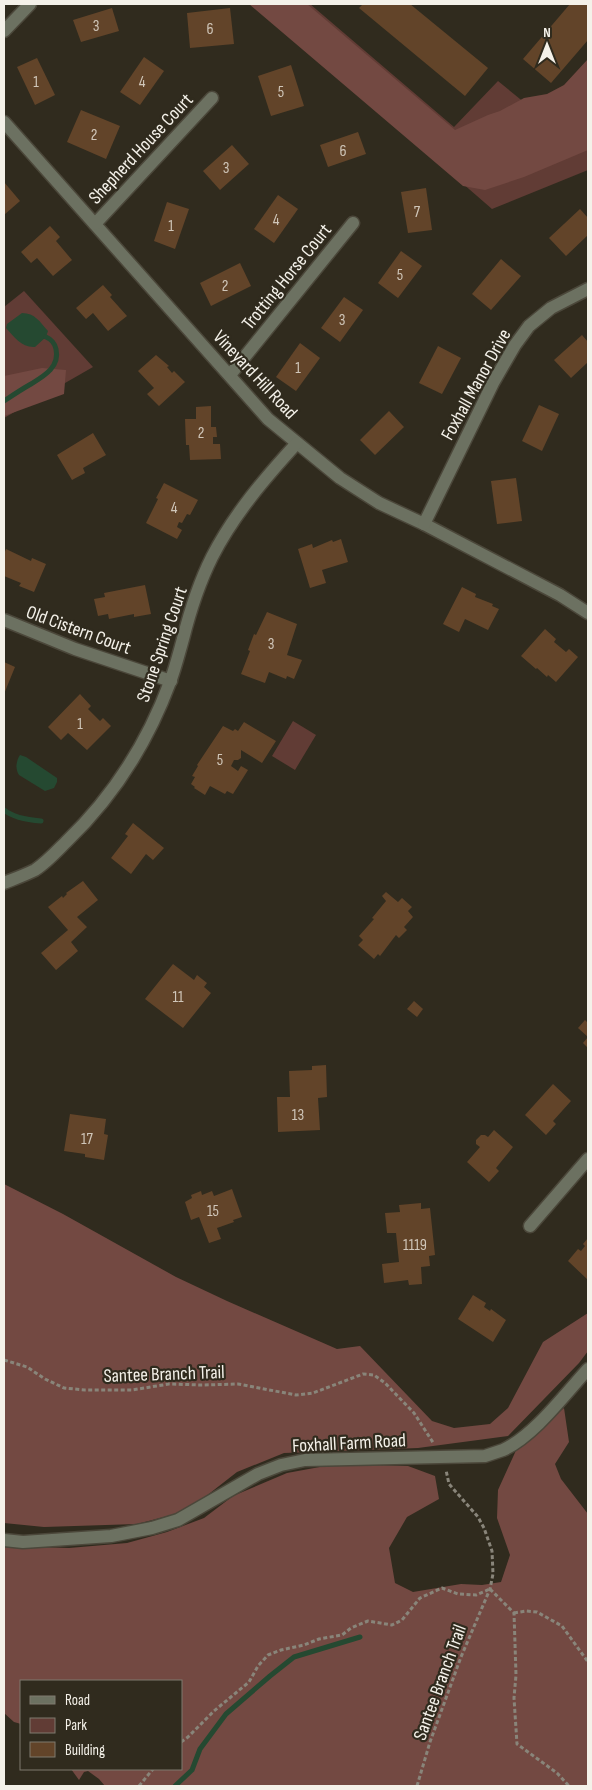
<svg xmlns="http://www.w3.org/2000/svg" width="592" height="1790" viewBox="0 0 592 1790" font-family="'Sofia Sans Condensed',sans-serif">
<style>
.green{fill:#613c35}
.forest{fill:#734942}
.water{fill:#254931}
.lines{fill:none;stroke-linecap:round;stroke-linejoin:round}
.stream{stroke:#254931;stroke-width:5}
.building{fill:#624429}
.street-casing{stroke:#4b473a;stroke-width:15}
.path{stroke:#89857a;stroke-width:3;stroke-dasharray:4 2.5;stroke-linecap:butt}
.street{stroke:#6c7161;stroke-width:12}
.labels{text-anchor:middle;stroke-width:4.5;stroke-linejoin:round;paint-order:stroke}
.number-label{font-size:16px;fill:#d0c6b9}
.street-label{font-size:19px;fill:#f4f1e9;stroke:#302b1e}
</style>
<rect width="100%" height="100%" fill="#302b1e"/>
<!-- green -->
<g class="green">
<path d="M256,4H310L454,127L498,81L552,125L588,83V170L492,209Z"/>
<path d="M24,291L93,367L4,418V307Z"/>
<path d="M293,721L316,735L295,770L272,756Z"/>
</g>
<!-- forest -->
<g class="forest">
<path d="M249,4H307L455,130L488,115L500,111L524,98L547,94L564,85L588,59V150L524,177L485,190L463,186Z"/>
<path d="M42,368L66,370L64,394L4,416V376Z"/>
<path d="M4,1184L63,1214L176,1277L227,1301L337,1349L360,1346L432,1421L454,1428L490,1424L508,1408L543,1342L588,1313V1351L579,1363L508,1436L418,1448L284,1453L237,1472L187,1511L137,1524L44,1527L4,1523Z"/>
<path d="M564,1408L569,1442L555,1464L561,1479L588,1514V1786H105L99,1779L88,1771L84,1772L79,1780L71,1769H181V1681H21V1724L14,1722L4,1713V1546L69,1548L127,1543L167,1532L204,1518L233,1496L287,1473L336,1464L408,1466L435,1476L439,1499L407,1517L389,1548L395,1583L413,1592L461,1584L482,1585L501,1582L510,1555L497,1518L498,1490L518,1446Z"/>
</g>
<!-- water -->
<g class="water">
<path d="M22,313C35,313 40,322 48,331L46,337L35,347C22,348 14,337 6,328L7,324Z"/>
<path d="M20,755L26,757L57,778V782L54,788L45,791L19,775C15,769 16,761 20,755Z"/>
</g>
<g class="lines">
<!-- stream -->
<g class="stream">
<path d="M4,401C13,395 22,389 31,384C44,376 60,367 56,349C55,344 51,339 46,337"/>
<path d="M4,810C14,818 28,820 41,821"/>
<path d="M175,1786L192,1770L200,1749L226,1714L270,1676L294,1657L360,1637"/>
</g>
</g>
<!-- building -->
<g class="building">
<path d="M363,4H410L488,68L465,96L359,8Z"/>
<path d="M570,4H588V40L551,83L523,59Z"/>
<path d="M112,8L119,31L81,42L73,20Z"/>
<path d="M230,8L234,44L190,48L187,13Z"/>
<path d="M144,57L164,71L140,105L120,92Z"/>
<path d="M37,58L55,95L35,105L17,67Z"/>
<path d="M291,65L304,106L271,116L258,76Z"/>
<path d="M81,110L120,126L106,159L67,142Z"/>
<path d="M358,132L366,154L328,167L320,145Z"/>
<path d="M232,145L249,164L220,190L203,171Z"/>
<path d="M4,182L20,201L4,215Z"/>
<path d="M426,188L432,230L408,233L401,192Z"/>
<path d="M278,195L298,209L274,243L254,229Z"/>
<path d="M167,202L189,209L175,249L154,241Z"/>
<path d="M580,209L588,218V235L566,256L549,238Z"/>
<path d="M50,226L60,237L56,241L72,260L53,276L37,258L31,263L21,252Z"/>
<path d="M401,251L422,266L398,298L378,283Z"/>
<path d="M501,259L521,276L491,310L472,294Z"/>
<path d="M240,263L251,286L211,306L200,283Z"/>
<path d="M103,285L112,295L110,297L127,316L108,331L93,313L86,319L76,308Z"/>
<path d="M344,297L363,310L340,342L321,328Z"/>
<path d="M582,335L588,342V362L571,378L554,360Z"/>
<path d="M300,343L320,358L296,391L276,377Z"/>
<path d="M438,346L461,358L442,394L419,383Z"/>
<path d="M156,355L169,366L167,367L172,373L174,371L185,382L159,406L147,394L154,388L138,371Z"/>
<path d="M539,405L559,414L542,451L522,441Z"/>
<path d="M211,406V427H216L217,437H213V444H220L221,459L190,460L189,445H186L185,419H196V407Z"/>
<path d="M389,411L404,427L375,455L360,440Z"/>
<path d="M93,433L106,455L83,468L85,473L72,480L57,455Z"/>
<path d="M516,478L522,521L497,524L491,481Z"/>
<path d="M164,483L198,500L190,515L187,514L182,523L179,522L177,527L182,530L177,539L146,523L158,499L156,498Z"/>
<path d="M341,539L348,562L322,570L326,583L310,588L298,549L312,544L313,548L332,540L333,542Z"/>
<path d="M6,549L31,561L32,558L46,564L34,592L19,586L21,583L4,576V554Z"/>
<path d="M145,585L151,614L134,617V614L109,619L108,614L98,616L94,599L105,597L104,593Z"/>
<path d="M462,587L476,594L475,597L493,604L492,606L499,609L488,630L465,619L459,632L443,624Z"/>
<path d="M267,612L297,624L287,655L302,660L294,679L287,676L286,679L269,672L265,683L241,674L250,651L248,650L254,634L256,635Z"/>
<path d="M545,629L556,639L554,642L566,652L569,649L578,657L556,682L548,675L547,677L537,668L536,669L521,656Z"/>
<path d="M4,662L15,667L4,694Z"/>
<path d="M80,694L91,706L88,709L100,721L103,718L111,726L87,750L68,733L61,740L48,727Z"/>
<path d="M244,722L276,741L262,763L241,750V758L238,760H234L231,766L238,771L241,766L248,770L233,794L227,791L225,794L210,786L205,795L194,788L195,787L191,784L195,777L192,776L198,766L197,765L223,726L233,731L235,729L238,731Z"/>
<path d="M133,823L164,848L153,860L146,854L131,874L111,858L128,836L125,834Z"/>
<path d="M83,881L98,900L77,917L87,927L71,942L78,951L56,970L41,953L68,930L48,907L62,896L63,898L67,894L66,893Z"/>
<path d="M386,892L398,902L402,898L412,907L408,911L413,917L404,927L407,930L399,938L396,935L380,956L378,954L374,959L358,945L363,940L359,936L374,919L372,918L386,901L382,896Z"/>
<path d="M173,964L194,980L197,975L207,983L204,987L211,993L183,1028L145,999Z"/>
<path d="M414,1001L423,1009L417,1017L407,1009Z"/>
<path d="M585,1020L588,1023V1048L583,1043L588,1037L578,1028Z"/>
<path d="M326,1065L327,1097L318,1098L320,1130L278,1132L277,1097H290L289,1071L312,1070V1066Z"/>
<path d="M553,1084L571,1101L553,1121L556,1124L546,1135L525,1115Z"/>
<path d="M70,1114L106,1119L104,1134L108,1135L104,1160L85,1157V1154L64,1151Z"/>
<path d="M494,1130L513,1147L496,1168L499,1171L489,1182L467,1162L480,1147L476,1144V1140L481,1135H485L488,1137Z"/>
<path d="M232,1189L242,1217L233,1220L234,1222L217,1228L221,1239L209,1243L199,1217L191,1220L185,1202L192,1198L191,1195L201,1191L202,1195L212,1191L214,1196Z"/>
<path d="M421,1203V1209L430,1208L435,1255L429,1256L430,1266L421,1267L422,1284L409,1285L408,1280L384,1283L382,1264L399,1262L396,1233H387L385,1213L400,1212L399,1205Z"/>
<path d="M588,1238V1280L568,1261L578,1249L581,1251L585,1246L583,1244Z"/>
<path d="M473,1295L486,1303L484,1307L490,1311L491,1309L506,1320L493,1342L458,1319Z"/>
</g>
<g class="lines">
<defs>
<g id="street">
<path d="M4,31L30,4"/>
<path d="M4,122L268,419L340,478L379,503L424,524L560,595L588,613"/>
<path d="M95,224L212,98"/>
<path d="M230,375L353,223"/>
<path d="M424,524L493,383L515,345L529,326L551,308L588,289"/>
<path d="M4,620L75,649L171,681"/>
<path d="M4,883C14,879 25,875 35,870C46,863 57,851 66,842C113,797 147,744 170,682C175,669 179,653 183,639C190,611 199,583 212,557C234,514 265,478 297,443"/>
<path d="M530,1226L588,1159"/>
<path d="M4,1540L23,1542L111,1536L152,1528L178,1520L258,1474L281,1465L305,1460L485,1456C491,1454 497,1452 503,1450C534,1436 565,1394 588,1369"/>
</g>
</defs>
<!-- street casing -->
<use href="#street" class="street-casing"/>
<!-- path -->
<g class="path">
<path d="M4,1360L27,1367L45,1379L64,1388L85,1390H132L169,1384L202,1385L238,1384L296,1395L313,1393L363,1374L374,1375L385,1383L414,1413L434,1444"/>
<path d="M490,1589L514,1613L516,1675L514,1698L517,1744L557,1773L569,1786"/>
<path d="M514,1613L526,1611L537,1612L562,1626L588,1662"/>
<path d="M181,1742L188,1737L214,1711L249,1682L258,1666L268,1655L281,1650L304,1645L319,1639L342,1635L351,1628L368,1621L392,1625L402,1620L420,1598L442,1588L458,1594L476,1595L490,1589"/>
<path d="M139,1786L153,1769"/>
<path d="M417,1786L430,1742L461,1657L490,1589L493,1574L492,1551L484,1528L478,1517L449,1484L446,1470"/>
</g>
<!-- street -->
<use href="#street" class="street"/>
</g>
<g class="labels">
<!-- number labels -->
<g class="number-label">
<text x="96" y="31">3</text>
<text x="210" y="34">6</text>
<text x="36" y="87">1</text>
<text x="142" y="87">4</text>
<text x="281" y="97">5</text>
<text x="94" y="140">2</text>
<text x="343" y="156">6</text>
<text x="226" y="173">3</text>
<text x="417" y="217">7</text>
<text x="276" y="225">4</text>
<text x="171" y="231">1</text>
<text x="400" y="280">5</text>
<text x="225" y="291">2</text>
<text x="342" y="325">3</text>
<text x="298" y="373">1</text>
<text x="201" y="438">2</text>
<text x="174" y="513">4</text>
<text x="271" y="649">3</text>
<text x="80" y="729">1</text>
<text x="220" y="765">5</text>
<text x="178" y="1002">11</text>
<text x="298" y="1120">13</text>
<text x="87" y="1144">17</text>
<text x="213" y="1216">15</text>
<text x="415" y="1250">1119</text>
</g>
<!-- street labels -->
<g class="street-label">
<text transform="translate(140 148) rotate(-47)" y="7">Shepherd House Court</text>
<text transform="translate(286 276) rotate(-51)" y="7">Trotting Horse Court</text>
<text transform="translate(256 374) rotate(47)" y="7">Vineyard Hill Road</text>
<text transform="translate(475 384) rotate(-61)" y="7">Foxhall Manor Drive</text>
<text transform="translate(79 629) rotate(20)" y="7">Old Cistern Court</text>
<text transform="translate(161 644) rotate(-71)" y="7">Stone Spring Court</text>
<text transform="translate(164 1373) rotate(-2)" y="7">Santee Branch Trail</text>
<text transform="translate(349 1442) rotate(-3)" y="7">Foxhall Farm Road</text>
<text transform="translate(439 1682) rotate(-70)" y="7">Santee Branch Trail</text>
</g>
</g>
<!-- border -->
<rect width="592" height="1790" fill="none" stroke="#f4f1e9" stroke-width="10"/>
<!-- legend -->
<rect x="20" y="1680" width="162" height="90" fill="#302b1e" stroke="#7e7a6f"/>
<rect x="30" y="1696" width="25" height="8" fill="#6c7161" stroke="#7e7a6f"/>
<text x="65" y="1705" font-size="15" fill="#f4f1e9">Road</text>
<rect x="30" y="1718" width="25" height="15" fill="#613c35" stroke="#7e7a6f"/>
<text x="65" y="1730" font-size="15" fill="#f4f1e9">Park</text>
<rect x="30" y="1742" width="25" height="15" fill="#624429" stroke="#7e7a6f"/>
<text x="65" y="1755" font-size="15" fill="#f4f1e9">Building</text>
<!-- north arrow -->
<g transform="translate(547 45)" stroke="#302b1e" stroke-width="4" paint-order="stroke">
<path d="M0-4L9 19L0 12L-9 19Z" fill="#f4f1e9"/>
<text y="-8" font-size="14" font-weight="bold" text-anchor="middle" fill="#f4f1e9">N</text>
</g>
</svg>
